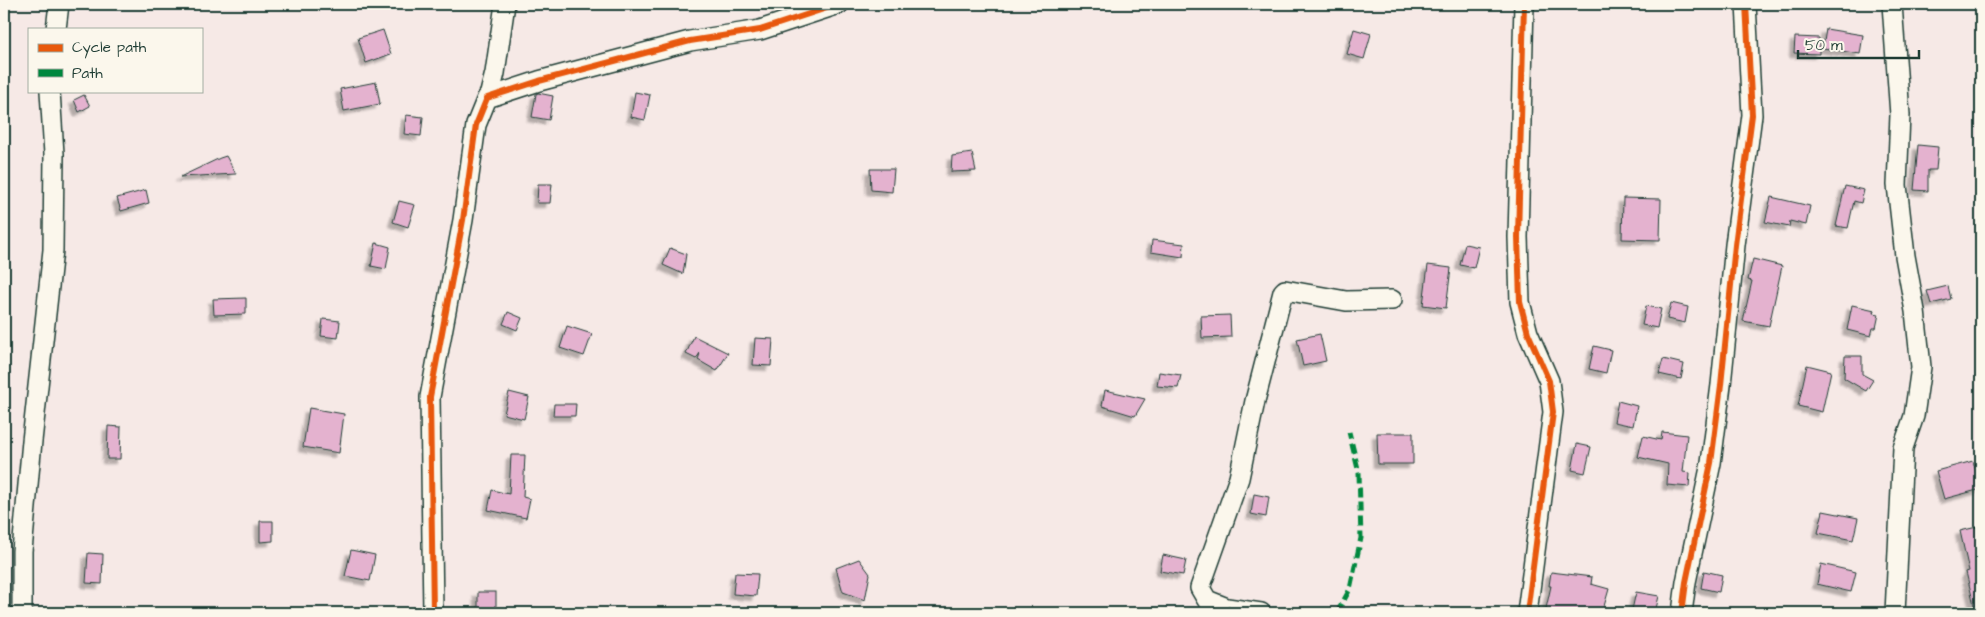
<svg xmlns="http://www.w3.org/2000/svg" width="1985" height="617" viewBox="0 0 1985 617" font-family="'Architects Daughter',sans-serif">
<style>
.building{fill:#e4b2cf;stroke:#1f3d34;filter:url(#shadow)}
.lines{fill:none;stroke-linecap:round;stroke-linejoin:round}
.minor-casing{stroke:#1f3d34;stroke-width:22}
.minor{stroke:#fbf7ec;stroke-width:19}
.quiet{stroke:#00873e;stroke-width:5;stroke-dasharray:10 5;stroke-linecap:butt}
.cycleway-casing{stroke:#fbf7ec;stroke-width:9}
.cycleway{stroke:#e8590c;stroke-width:6}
</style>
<defs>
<filter id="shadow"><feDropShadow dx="-4.5" dy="4.5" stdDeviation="1" flood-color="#0004"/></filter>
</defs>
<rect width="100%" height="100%" fill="#f6e9e6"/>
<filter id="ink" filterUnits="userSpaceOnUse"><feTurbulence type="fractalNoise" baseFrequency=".02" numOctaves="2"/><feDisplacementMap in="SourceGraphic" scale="10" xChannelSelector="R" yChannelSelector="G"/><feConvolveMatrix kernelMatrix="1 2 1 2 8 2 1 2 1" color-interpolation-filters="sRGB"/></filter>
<g filter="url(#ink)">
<!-- building -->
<g class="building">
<path d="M1354,29L1371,34L1364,59L1347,54Z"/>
<path d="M1826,29L1863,35L1860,54L1823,48Z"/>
<path d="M383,30L391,54L366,63L358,38Z"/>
<path d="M1795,37L1819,38V54L1794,53Z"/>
<path d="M376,82L380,104L344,111L340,89Z"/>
<path d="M635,92L650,95L645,120L631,117Z"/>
<path d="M538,93L553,96L549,120L532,117L536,94Z"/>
<path d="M84,95L90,106L79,112L74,100Z"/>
<path d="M406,115L423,117L421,136L404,134Z"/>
<path d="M1918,145L1938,147L1936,170H1928V191L1914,190Z"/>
<path d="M972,153L976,171L951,172L952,156Z"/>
<path d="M226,156L236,174L180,177L220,158Z"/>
<path d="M870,169H894L892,192L871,190Z"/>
<path d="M538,184H552L550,203H537Z"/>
<path d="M1845,186L1864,190L1861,203L1854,201L1848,228L1836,226Z"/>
<path d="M146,190L149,203L121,211L117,198Z"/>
<path d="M1771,197L1810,206L1806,225L1790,221L1789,227L1765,222Z"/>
<path d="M1623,198L1661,199L1660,240L1622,239Z"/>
<path d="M399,201L415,205L408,227L393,222Z"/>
<path d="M1152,240L1184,244L1183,257L1151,252Z"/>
<path d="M376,243L390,247L386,269L371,266Z"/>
<path d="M1465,244L1479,247L1474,268L1460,265Z"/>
<path d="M670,248L686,254L683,274L663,265Z"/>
<path d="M1753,259L1782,266L1769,326L1743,321L1752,281L1748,280Z"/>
<path d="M1428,265L1451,268L1446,308L1423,305Z"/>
<path d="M1948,286L1951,299L1931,304L1927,291Z"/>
<path d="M246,298V314L214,315L213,299Z"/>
<path d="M1671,303L1688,307L1685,323L1667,319Z"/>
<path d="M1852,305L1875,310L1874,313L1879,314L1876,328H1873L1871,336L1847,330Z"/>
<path d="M1646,306L1661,309L1657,328L1642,325Z"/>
<path d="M508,312L522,318L517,330L503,324Z"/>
<path d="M1230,315L1231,337L1202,338L1201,316Z"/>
<path d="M323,319L340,321L338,338L321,336Z"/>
<path d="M567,326L592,334L584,356L560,348Z"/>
<path d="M1320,334L1326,361L1303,366L1297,339Z"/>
<path d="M694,336L728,353L717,371L698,360L700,353L696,359L686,354Z"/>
<path d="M755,338L773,339L771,366L753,365Z"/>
<path d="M1594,346L1611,350L1606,373L1589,369Z"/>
<path d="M1845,356H1862V374L1873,380L1866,391L1844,378Z"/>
<path d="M1663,359L1684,364L1681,379L1659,374Z"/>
<path d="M1807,365L1831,371L1822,412L1798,406Z"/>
<path d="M1159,372L1181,375L1178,388L1157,386Z"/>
<path d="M1105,390L1145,399L1135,416L1102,406Z"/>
<path d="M509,392L529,397L524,419L504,414Z"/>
<path d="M1618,401L1637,406L1633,426L1614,422Z"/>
<path d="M554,404H576L575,416H553Z"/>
<path d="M309,408L344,414L339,453L303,447Z"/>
<path d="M108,426L121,427L120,459H107Z"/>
<path d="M1662,432L1687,435L1683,472L1690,473L1689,487L1667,485L1668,464L1638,457L1643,436L1661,440Z"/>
<path d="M1377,433H1413V464H1378Z"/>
<path d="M1577,444L1591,447L1585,473L1572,470Z"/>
<path d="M511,455H525L523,497L530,499L526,518L488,510L492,490L509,494Z"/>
<path d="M1973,461L1981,489L1944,499L1936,471Z"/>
<path d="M1254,494L1269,497L1266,517L1251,514Z"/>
<path d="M1823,511L1858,518L1853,540L1818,533Z"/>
<path d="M260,521H273V541L260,542Z"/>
<path d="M1981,526V613H1976L1966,572L1969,571L1960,531Z"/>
<path d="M351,550L375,555L370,581L345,576Z"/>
<path d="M88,553L103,554L102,584L86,583Z"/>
<path d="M1163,555L1186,560L1183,575L1160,571Z"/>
<path d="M859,559L870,574L865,600L843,592L836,568Z"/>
<path d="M1821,564L1856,572L1851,592L1817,584Z"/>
<path d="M1704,571L1722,575L1719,592L1701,588Z"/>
<path d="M1551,572L1592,577L1591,584L1609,589L1602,613H1545L1551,586H1549Z"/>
<path d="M735,573L758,574L756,596L733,594Z"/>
<rect x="478" y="592" width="18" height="18"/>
<path d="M1636,592L1659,596L1655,613L1632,610Z"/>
</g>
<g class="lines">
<defs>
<g id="minor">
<path d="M1524,4L1518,237L1520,302L1528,333L1549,381L1553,412L1527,613"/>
<path d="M1892,4L1900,115L1897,185L1905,256L1915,311L1921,367L1914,416L1903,448L1895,613"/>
<path d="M56,29L59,4"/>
<path d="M489,97L495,73L505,4"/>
<path d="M22,613V551L32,441L53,250L54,154L50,91"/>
<path d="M433,613L430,397L463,220L476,125L487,98L539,81L690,41L760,30L839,4"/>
<path d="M1261,613L1227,608L1207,600L1200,588L1239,478L1255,401L1283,292L1285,290L1346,301L1392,300"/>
<path d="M1682,613L1686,582L1711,463L1721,385L1735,245L1752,115L1746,4"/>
</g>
</defs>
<!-- minor casing -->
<use href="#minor" class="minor-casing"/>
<!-- minor -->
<use href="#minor" class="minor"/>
<!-- quiet -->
<g class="quiet">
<path d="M1227,608L1233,613"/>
<path d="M1337,613L1350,589L1361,538L1359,473L1349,432"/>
</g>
<defs>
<g id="cycleway">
<path d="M1524,4L1518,237L1520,302L1528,333L1549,381L1553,412L1527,613"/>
<path d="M433,613L430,397L463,220L476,125L487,98L539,81L690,41L760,30L839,4"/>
<path d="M1682,613L1686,582L1711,463L1721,385L1735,245L1752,115L1746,4"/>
</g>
</defs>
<!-- cycleway casing -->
<use href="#cycleway" class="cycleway-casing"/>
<!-- cycleway -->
<use href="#cycleway" class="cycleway"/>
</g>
</g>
<!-- margin -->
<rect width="1985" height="617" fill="none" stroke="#fbf7ec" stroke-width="20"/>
<rect x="10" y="10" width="1965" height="597" fill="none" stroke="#1f3d34" stroke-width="2" filter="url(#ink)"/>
<!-- legend -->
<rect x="28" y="28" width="175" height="65" fill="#fbf7ec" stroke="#a3ada2"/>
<rect x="38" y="44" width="25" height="8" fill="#e8590c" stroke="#a3ada2"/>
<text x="72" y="52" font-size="15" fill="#1f3d34">Cycle path</text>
<rect x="38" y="69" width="25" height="8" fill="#00873e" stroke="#a3ada2"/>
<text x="72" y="78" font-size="15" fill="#1f3d34">Path</text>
<!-- scale -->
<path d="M1798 50v8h121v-8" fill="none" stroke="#1f3d34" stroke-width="2.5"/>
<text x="1805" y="50" font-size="15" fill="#1f3d34" stroke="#fbf7ec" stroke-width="4" paint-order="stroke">50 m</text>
</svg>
